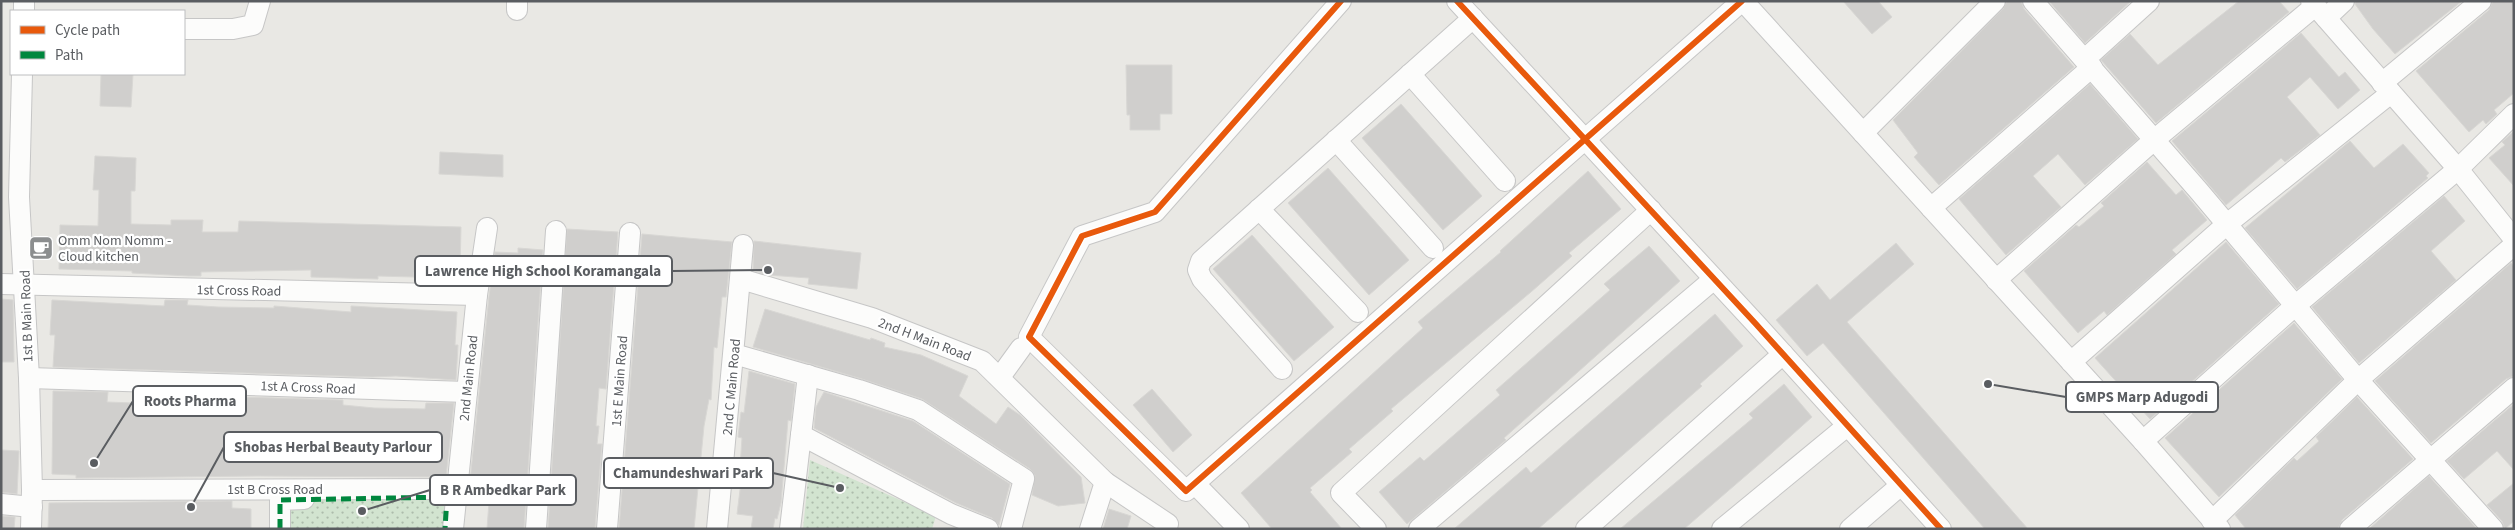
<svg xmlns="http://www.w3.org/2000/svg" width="2515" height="530" viewBox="0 0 2515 530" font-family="'Source Sans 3',sans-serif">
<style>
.park{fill:url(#park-dots)}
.building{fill:#d0cfcd;stroke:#d8d7d4}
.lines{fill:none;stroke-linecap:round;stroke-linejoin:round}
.street-casing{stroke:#c6c6c6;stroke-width:22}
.street{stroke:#fcfcfb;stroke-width:20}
.quiet{stroke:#00873e;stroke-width:5;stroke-dasharray:10 5;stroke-linecap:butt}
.cycleway-casing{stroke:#fff;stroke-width:9}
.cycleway{stroke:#e8590c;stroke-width:6}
.labels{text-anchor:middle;stroke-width:4.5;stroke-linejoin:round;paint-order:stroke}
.poi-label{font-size:14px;fill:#5a5d61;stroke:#fff;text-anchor:start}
.street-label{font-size:14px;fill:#5a5d61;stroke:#fff}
.leader{fill:none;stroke:#5a5d61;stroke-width:2}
.callout-dot{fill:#5a5d61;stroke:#fff;stroke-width:2}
.callout{fill:#fff;stroke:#5a5d61;stroke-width:2}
.callout-label{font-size:15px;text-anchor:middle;font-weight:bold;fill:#5a5d61}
</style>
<defs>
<pattern id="park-dots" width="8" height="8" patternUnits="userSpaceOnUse" patternTransform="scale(1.25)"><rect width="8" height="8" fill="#d2e4d0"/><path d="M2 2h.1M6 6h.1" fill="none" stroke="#adbcac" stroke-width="1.8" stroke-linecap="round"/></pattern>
</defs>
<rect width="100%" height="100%" fill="#e9e8e4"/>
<!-- park -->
<g class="park">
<path d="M810,460L936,516L932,529H803Z"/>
<path d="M273,493H453L449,529H273Z"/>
</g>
<!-- building -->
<g class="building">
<path d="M1843,1H1878L1892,17L1872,34Z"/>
<path d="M2007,1H2021L2024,9L2074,67L1939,185L1914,157L1918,153L1893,120L2003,9Z"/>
<path d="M2049,1H2131L2085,43Z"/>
<path d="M2239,1H2279L2289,12L2156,123L2101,60L2130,34L2158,65Z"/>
<path d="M2356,1H2462L2395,54L2373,29L2355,4Z"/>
<path d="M2493,1H2514V93L2494,110L2497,114L2486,124L2483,120L2469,132L2416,71L2489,10Z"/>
<path d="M2301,33L2339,77L2345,72L2360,90L2338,109L2310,77L2287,97L2320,135L2285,162L2281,158L2226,205L2172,141Z"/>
<path d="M1126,65H1172V114H1160V130H1130V115H1127Z"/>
<path d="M101,74H133L131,107L100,106Z"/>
<path d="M2090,84L2138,139L2085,185L2058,154L2033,176L2061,207L2006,255L1959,199Z"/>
<path d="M1401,104L1482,196L1443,230L1362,138Z"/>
<path d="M2513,132L2514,133V186L2489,158L2505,145L2502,142Z"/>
<path d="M2350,141L2374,168L2403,144L2429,173L2426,176L2428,178L2297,289L2245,228Z"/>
<path d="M440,152L503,155V177L439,174Z"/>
<path d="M95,156L136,158L135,191H131V224L171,225V220H203L202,232H238L239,221L461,227L460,272H414V277L378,276V279L311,277V270L201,272V276H189L132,273V271L59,269L60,225L98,226L99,190H93Z"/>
<path d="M2147,162L2176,195L2182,190L2207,220L2172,250L2176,254L2107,315L2104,311L2078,333L2024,271L2076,225L2079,227L2104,206L2101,203Z"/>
<path d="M1328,168L1409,260L1369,295L1288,203Z"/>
<path d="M1588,171L1621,209L1569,253L1572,256L1531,292L1391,409L1393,411L1349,449L1352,452L1310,488L1312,490L1310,492L1342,529H1272L1241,493L1423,328L1418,322L1501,252L1500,251Z"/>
<path d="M2444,196L2465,221L2431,251L2456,280L2359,363L2312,307Z"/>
<path d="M567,229L618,232L606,389L599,388L596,426H599L597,444H602L595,529H548Z"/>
<path d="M642,234L732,242L726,297H722L717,348L714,347L711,400L709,399L704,426L694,529H619Z"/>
<path d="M1252,235L1334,327L1294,361L1213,269Z"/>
<path d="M754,241L861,253L857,289L808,284L809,278L768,275L753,270Z"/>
<path d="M2226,242L2279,304L2150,419L2095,358Z"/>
<path d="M1896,243L1914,264L1847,322L2028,529H1985L1823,343L1807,356L1776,320L1817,284L1830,300Z"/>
<path d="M1649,246L1680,281L1504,438L1506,440L1407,524L1379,492L1420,457L1424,461L1500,395L1496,390L1610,290L1604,284Z"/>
<path d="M518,248L543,250L524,529H487L490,488L471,487L472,482L470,481L489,296L495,252L518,253Z"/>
<path d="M2511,263L2514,267V376L2506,379L2431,443L2375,381Z"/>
<path d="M1,299L13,300L14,362H1Z"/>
<path d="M52,300L164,306L165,300H188L187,305L218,307L274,308V306L351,312V306L457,312L455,345H458L456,380L396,376L372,377L53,367L55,335H50Z"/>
<path d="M765,309L870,340L871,338L885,343L884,347L921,355L968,376L959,396L996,424L1008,407L1020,415L1081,477L1085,503L1058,506L1032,495L1035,475L1030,469L922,399L862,379L753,347Z"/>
<path d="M1715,314L1743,346L1700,384L1702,386L1538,529H1454L1526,467L1531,473Z"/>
<path d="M2294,323L2342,379L2219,497L2165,438Z"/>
<path d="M749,371L795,384L791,421L788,420L781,503L777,519L775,518L773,529H751L753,516L737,514L741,482H739L742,438L738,437L741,412L744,413Z"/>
<path d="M1784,384L1812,417L1764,460L1684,529H1620L1753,418L1749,414Z"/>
<path d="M1152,389L1192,435L1173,452L1133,405Z"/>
<path d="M53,391L108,392L107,402L237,407L241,406L242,397L343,400V405L374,408L425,409L426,403H454L446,477L261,476L76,478V475L52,474Z"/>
<path d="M824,392L913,421L1010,484L999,525L992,518L956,503L814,428L816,407Z"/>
<path d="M2357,397L2413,459L2342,520L2338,529H2246L2235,515L2294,458L2297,461L2319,441L2316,437Z"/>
<path d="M2514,404V470L2497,451L2464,479L2447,461Z"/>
<path d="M1,450L19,451L17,494L1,492Z"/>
<path d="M2429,476L2477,529H2371L2370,528Z"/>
<path d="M2514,483V521L2505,529L2502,521L2487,505Z"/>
<path d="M232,501V508L251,509V529H48L49,503Z"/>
<path d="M1109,509L1131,516L1127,529H1103Z"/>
<path d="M1,516L15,517L14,529H1Z"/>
</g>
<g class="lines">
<defs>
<g id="street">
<path d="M517,1V10"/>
<path d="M1341,1L1155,212L1082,236L1029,337L1186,491L1742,1"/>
<path d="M1457,1L1755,323L1941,529"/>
<path d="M1743,1L2143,441L2220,529"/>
<path d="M2033,1L2198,190L2358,380L2493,529"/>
<path d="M2311,1L2458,169L2514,239"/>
<path d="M24,11V1"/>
<path d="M2326,18L2344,1"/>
<path d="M184,29H233L253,25L260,1"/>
<path d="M2085,59L2149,1"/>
<path d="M22,74L19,197L29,378L32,490L31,529"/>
<path d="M1410,74L1505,181"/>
<path d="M2382,83L2481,1"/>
<path d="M1863,133L1995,1"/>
<path d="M1336,140L1433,248"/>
<path d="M1931,208L2092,67"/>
<path d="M1259,209L1358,312"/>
<path d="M741,279L872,318L982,361L1105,482L1168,524L1166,529"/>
<path d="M1996,280L2154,140L2315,6"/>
<path d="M1,284L477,295"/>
<path d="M734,354L859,390L918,410L1024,479L1011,529"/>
<path d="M2071,362L2227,224L2391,93"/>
<path d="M1282,369L1202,279L1198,270L1201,261L1473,18"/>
<path d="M1000,377L1021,348"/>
<path d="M29,378L467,392"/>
<path d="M801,435L951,514L988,529"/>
<path d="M2143,441L2296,305L2458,169L2514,114"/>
<path d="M1195,484L1239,529"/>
<path d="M32,490L457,489"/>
<path d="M1,504L32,507"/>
<path d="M2212,521L2358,380L2514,245"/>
<path d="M280,529V500L304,499"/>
<path d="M453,529L477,295L487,228"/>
<path d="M536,529L556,231"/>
<path d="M607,529L630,233"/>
<path d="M717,529L743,245"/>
<path d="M790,529L808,375"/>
<path d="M1090,529L1105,482"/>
<path d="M1376,529L1341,493L1651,210"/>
<path d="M1419,529L1714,279"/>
<path d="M1586,529L1783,354"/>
<path d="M1722,529L1847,426"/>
<path d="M1850,529L1901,485"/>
<path d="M2350,529L2514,388"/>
</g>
</defs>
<!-- street casing -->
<use href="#street" class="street-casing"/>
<!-- street -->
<use href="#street" class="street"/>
<!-- quiet -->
<path class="quiet" d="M280,529V500L447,497L445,529"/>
<defs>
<g id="cycleway">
<path d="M1341,1L1155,212L1082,236L1029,337L1186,491L1742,1"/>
<path d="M1457,1L1755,323L1941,529"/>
</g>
</defs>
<!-- cycleway casing -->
<use href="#cycleway" class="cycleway-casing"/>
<!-- cycleway -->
<use href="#cycleway" class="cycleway"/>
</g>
<!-- icons -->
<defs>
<symbol id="cafe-square" viewBox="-11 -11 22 22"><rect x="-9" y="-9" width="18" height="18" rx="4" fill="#8c8e8f" stroke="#fff"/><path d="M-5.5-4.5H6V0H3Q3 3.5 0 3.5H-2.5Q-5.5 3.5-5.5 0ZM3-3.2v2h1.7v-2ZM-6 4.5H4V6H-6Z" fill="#fff"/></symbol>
</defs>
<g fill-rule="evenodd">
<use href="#cafe-square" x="27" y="234" width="28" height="28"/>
</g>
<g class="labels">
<!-- poi labels -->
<g class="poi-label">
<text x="58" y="245">Omm Nom Nomm -<tspan x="58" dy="16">Cloud kitchen</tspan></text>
</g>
<!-- street labels -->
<g class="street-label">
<text transform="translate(239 290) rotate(1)" y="5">1st Cross Road</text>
<text transform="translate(26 316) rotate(-92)" y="5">1st B Main Road</text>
<text transform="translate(925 339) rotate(21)" y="5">2nd H Main Road</text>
<text transform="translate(468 378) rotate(-84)" y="5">2nd Main Road</text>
<text transform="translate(619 381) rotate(-86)" y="5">1st E Main Road</text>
<text transform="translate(308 387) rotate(2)" y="5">1st A Cross Road</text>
<text transform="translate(731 387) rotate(-85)" y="5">2nd C Main Road</text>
<text x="275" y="494">1st B Cross Road</text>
</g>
</g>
<!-- callouts -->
<path class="leader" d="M768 270L672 271M1988 384L2066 397M94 463L133 401M191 507L224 447M840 488L773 473M362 511L430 490"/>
<g class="callout-dot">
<circle cx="768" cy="270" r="5"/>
<circle cx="1988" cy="384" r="5"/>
<circle cx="94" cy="463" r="5"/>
<circle cx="191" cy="507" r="5"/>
<circle cx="840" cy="488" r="5"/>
<circle cx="362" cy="511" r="5"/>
</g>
<g class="callout">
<rect x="415" y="256" width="257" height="30" rx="5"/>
<rect x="2066" y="382" width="152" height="30" rx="5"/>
<rect x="133" y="386" width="113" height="30" rx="5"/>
<rect x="224" y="432" width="218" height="30" rx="5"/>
<rect x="604" y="458" width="169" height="30" rx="5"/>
<rect x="430" y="475" width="146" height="30" rx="5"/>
</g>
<g class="callout-label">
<text x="543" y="276">Lawrence High School Koramangala</text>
<text x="2142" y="402">GMPS Marp Adugodi</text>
<text x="190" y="406">Roots Pharma</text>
<text x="333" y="452">Shobas Herbal Beauty Parlour</text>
<text x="688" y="478">Chamundeshwari Park</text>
<text x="503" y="495">B R Ambedkar Park</text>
</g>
<!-- border -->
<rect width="2515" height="530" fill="none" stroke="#5a5d61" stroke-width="5"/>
<!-- legend -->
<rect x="10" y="10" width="175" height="65" fill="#ffffff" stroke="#bdbec0"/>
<rect x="20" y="26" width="25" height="8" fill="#e8590c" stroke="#bdbec0"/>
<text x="55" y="35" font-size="15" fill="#5a5d61">Cycle path</text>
<rect x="20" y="51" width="25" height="8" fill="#00873e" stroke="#bdbec0"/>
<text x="55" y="60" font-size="15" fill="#5a5d61">Path</text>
</svg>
